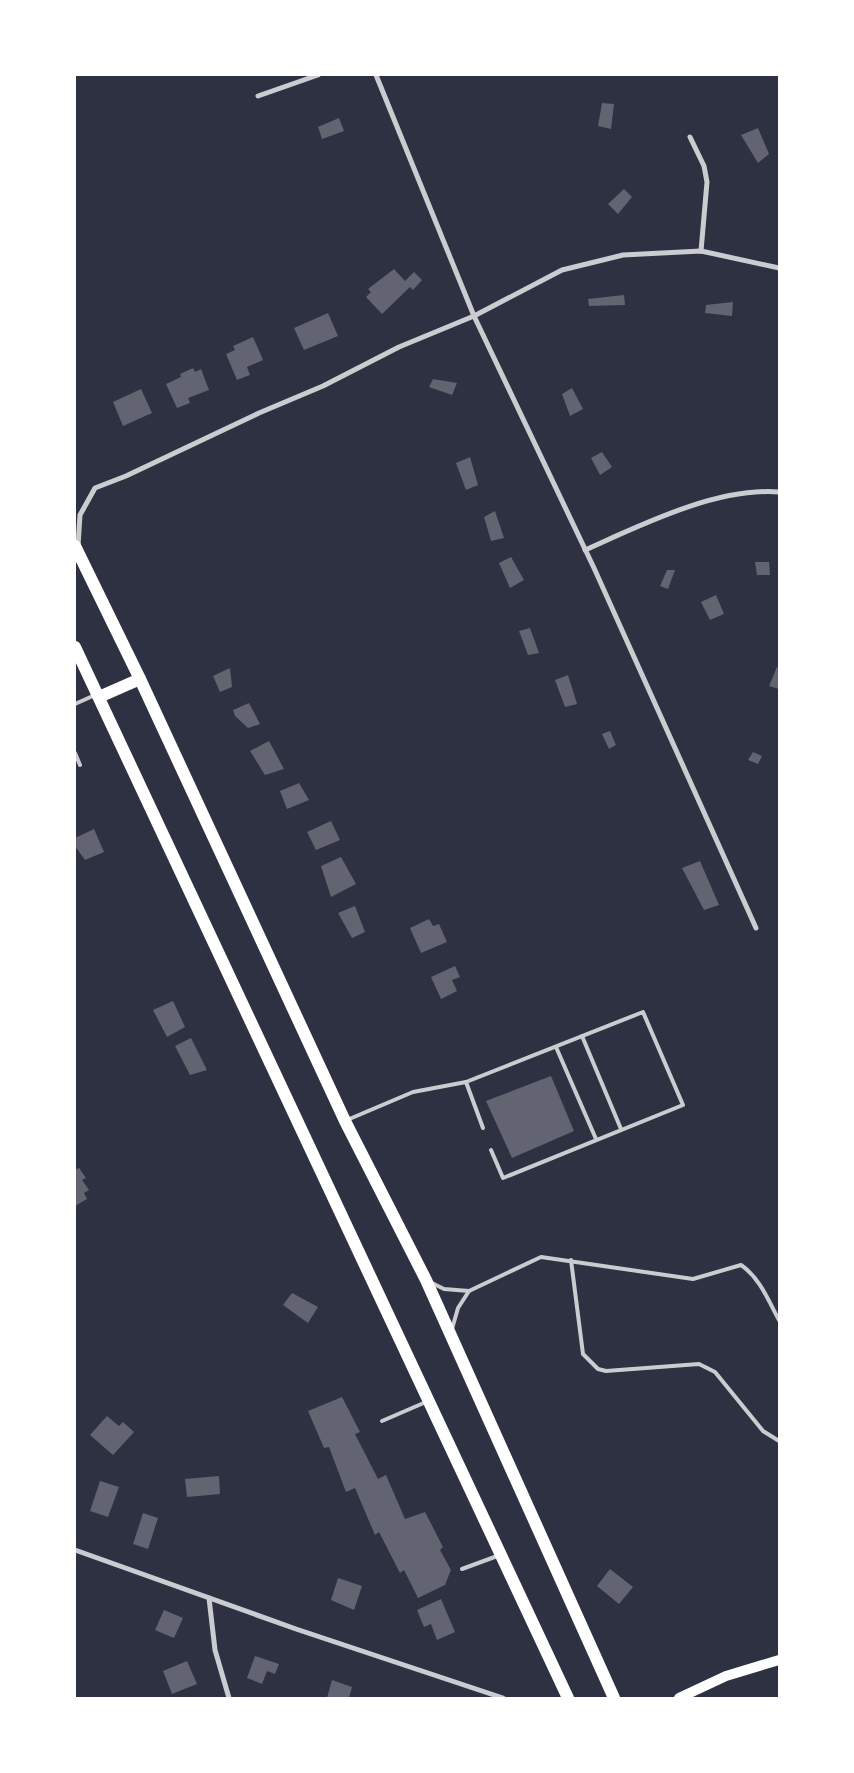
<svg xmlns="http://www.w3.org/2000/svg" width="854" height="1773" viewBox="0 0 854 1773" font-family="Quicksand,sans-serif">
<style>
.building{fill:#626471}
.lines{fill:none;stroke-linecap:round;stroke-linejoin:round}
.service{stroke:#caccd0;stroke-width:4}
.minor{stroke:#caccd0;stroke-width:5}
.secondary{stroke:#fff;stroke-width:10}
.trunk{stroke:#fff;stroke-width:12}
</style>
<rect width="100%" height="100%" fill="#2d3142"/>
<!-- building -->
<g class="building">
<path d="M602,103L614,104L611,129L598,126Z"/>
<path d="M339,118L344,131L322,139L318,127Z"/>
<path d="M758,128L769,154L758,163L741,135Z"/>
<path d="M624,189L632,197L618,214L608,204Z"/>
<path d="M394,269L405,281L414,272L422,280L413,290L410,287L382,314L366,297L371,292L368,289Z"/>
<path d="M624,295L625,305L589,306L588,299Z"/>
<path d="M733,302L732,316L705,313L706,305Z"/>
<path d="M328,313L338,336L304,350L294,328Z"/>
<path d="M253,337L263,360L247,367L250,375L237,380L226,354L235,350L233,346Z"/>
<path d="M193,368L195,372L201,369L209,390L188,398L190,403L177,408L166,384L181,377L180,374Z"/>
<path d="M433,379L457,383L452,395L429,387Z"/>
<path d="M572,388L583,409L570,416L562,394Z"/>
<path d="M141,389L152,413L123,426L113,402Z"/>
<path d="M602,452L612,467L600,475L591,458Z"/>
<path d="M470,457L478,485L466,490L456,463Z"/>
<path d="M495,511L504,538L491,541L484,517Z"/>
<path d="M511,557L524,580L510,588L499,563Z"/>
<path d="M755,562H769L770,575H757Z"/>
<path d="M667,570H675L668,589L660,586Z"/>
<path d="M716,595L724,614L710,620L701,602Z"/>
<path d="M530,628L539,653L528,655L519,631Z"/>
<path d="M777,667L779,668V689L769,686Z"/>
<path d="M230,668L232,687L220,692L213,676Z"/>
<path d="M568,675L577,704L565,707L555,680Z"/>
<path d="M249,703L260,724L248,728L235,716L233,710Z"/>
<path d="M610,731L616,745L609,749L602,734Z"/>
<path d="M269,741L284,769L265,775L250,751Z"/>
<path d="M753,752L762,756L758,764L748,760Z"/>
<path d="M299,783L309,800L287,809L280,791Z"/>
<path d="M331,821L340,840L316,850L307,832Z"/>
<path d="M94,829L104,852L85,860L75,846V838Z"/>
<path d="M341,857L356,884L331,897L321,866Z"/>
<path d="M700,861L719,905L704,910L682,868Z"/>
<path d="M355,906L365,932L352,938L338,913Z"/>
<path d="M429,919L433,926L439,924L447,942L421,953L410,928Z"/>
<path d="M455,966L460,977L452,980L457,991L441,999L431,977Z"/>
<path d="M173,1001L185,1027L167,1037L153,1010Z"/>
<path d="M191,1038L207,1070L190,1075L175,1046Z"/>
<path d="M551,1076L574,1131L512,1158L486,1101Z"/>
<path d="M79,1168L86,1178L82,1180L89,1190L84,1193L87,1199L75,1206V1170Z"/>
<path d="M292,1293L318,1307L308,1323L283,1305Z"/>
<path d="M342,1397L360,1432L355,1434L378,1479L386,1475L405,1519L425,1512L443,1547L440,1550L451,1570L445,1585L418,1598L404,1570L400,1573L379,1532L375,1535L355,1488L346,1492L329,1447L324,1448L308,1411Z"/>
<path d="M107,1416L119,1426L123,1422L134,1432L113,1455L90,1435Z"/>
<path d="M219,1476L220,1494L187,1497L185,1479Z"/>
<path d="M100,1481L119,1487L108,1517L90,1511Z"/>
<path d="M143,1513L158,1518L148,1549L133,1544Z"/>
<path d="M610,1569L633,1587L619,1604L597,1586Z"/>
<path d="M338,1578L362,1586L354,1610L331,1600Z"/>
<path d="M441,1599L455,1632L437,1640L431,1624L424,1627L417,1610Z"/>
<path d="M164,1610L183,1618L174,1638L155,1630Z"/>
<path d="M255,1656L279,1664L275,1674L267,1671L262,1684L247,1678Z"/>
<path d="M187,1661L197,1684L172,1694L163,1671Z"/>
<path d="M332,1680L352,1687L349,1698H327Z"/>
</g>
<g class="lines">
<!-- service -->
<g class="service">
<path d="M75,704L95,695"/>
<path d="M75,753L80,765"/>
<path d="M582,1036L621,1129"/>
<path d="M556,1047L596,1139"/>
<path d="M466,1082L483,1128"/>
<path d="M347,1120L413,1092L466,1082L643,1012L683,1105L503,1178L491,1150"/>
<path d="M571,1260L583,1354L598,1369L606,1371L699,1364L715,1372L763,1431L779,1441"/>
<path d="M432,1283L444,1289L469,1291L541,1257L693,1279L741,1265C760,1278 768,1300 779,1320"/>
<path d="M452,1329L458,1308L469,1291"/>
<path d="M382,1421L426,1402"/>
<path d="M462,1569L500,1555"/>
</g>
<!-- minor -->
<g class="minor">
<path d="M376,75L474,316L594,568L756,928"/>
<path d="M258,96L318,75"/>
<path d="M690,137L704,166L707,182L701,251"/>
<path d="M78,546L80,515L95,488L126,476L259,413L323,386L399,347L474,316L562,270L623,255L701,251L779,268"/>
<path d="M585,550C641,525 717,487 779,492"/>
<path d="M75,1550L296,1629L503,1698"/>
<path d="M209,1598L215,1650L229,1698"/>
</g>
<!-- secondary -->
<path class="secondary" d="M679,1698L726,1676L779,1660"/>
<!-- trunk -->
<g class="trunk">
<path d="M75,546L140,679L345,1121L426,1280L614,1698"/>
<path d="M75,647L568,1698"/>
<path d="M99,697L140,679"/>
</g>
</g>
<!-- border -->
<rect width="854" height="1773" fill="none" stroke="#ffffff" stroke-width="152"/>
</svg>
